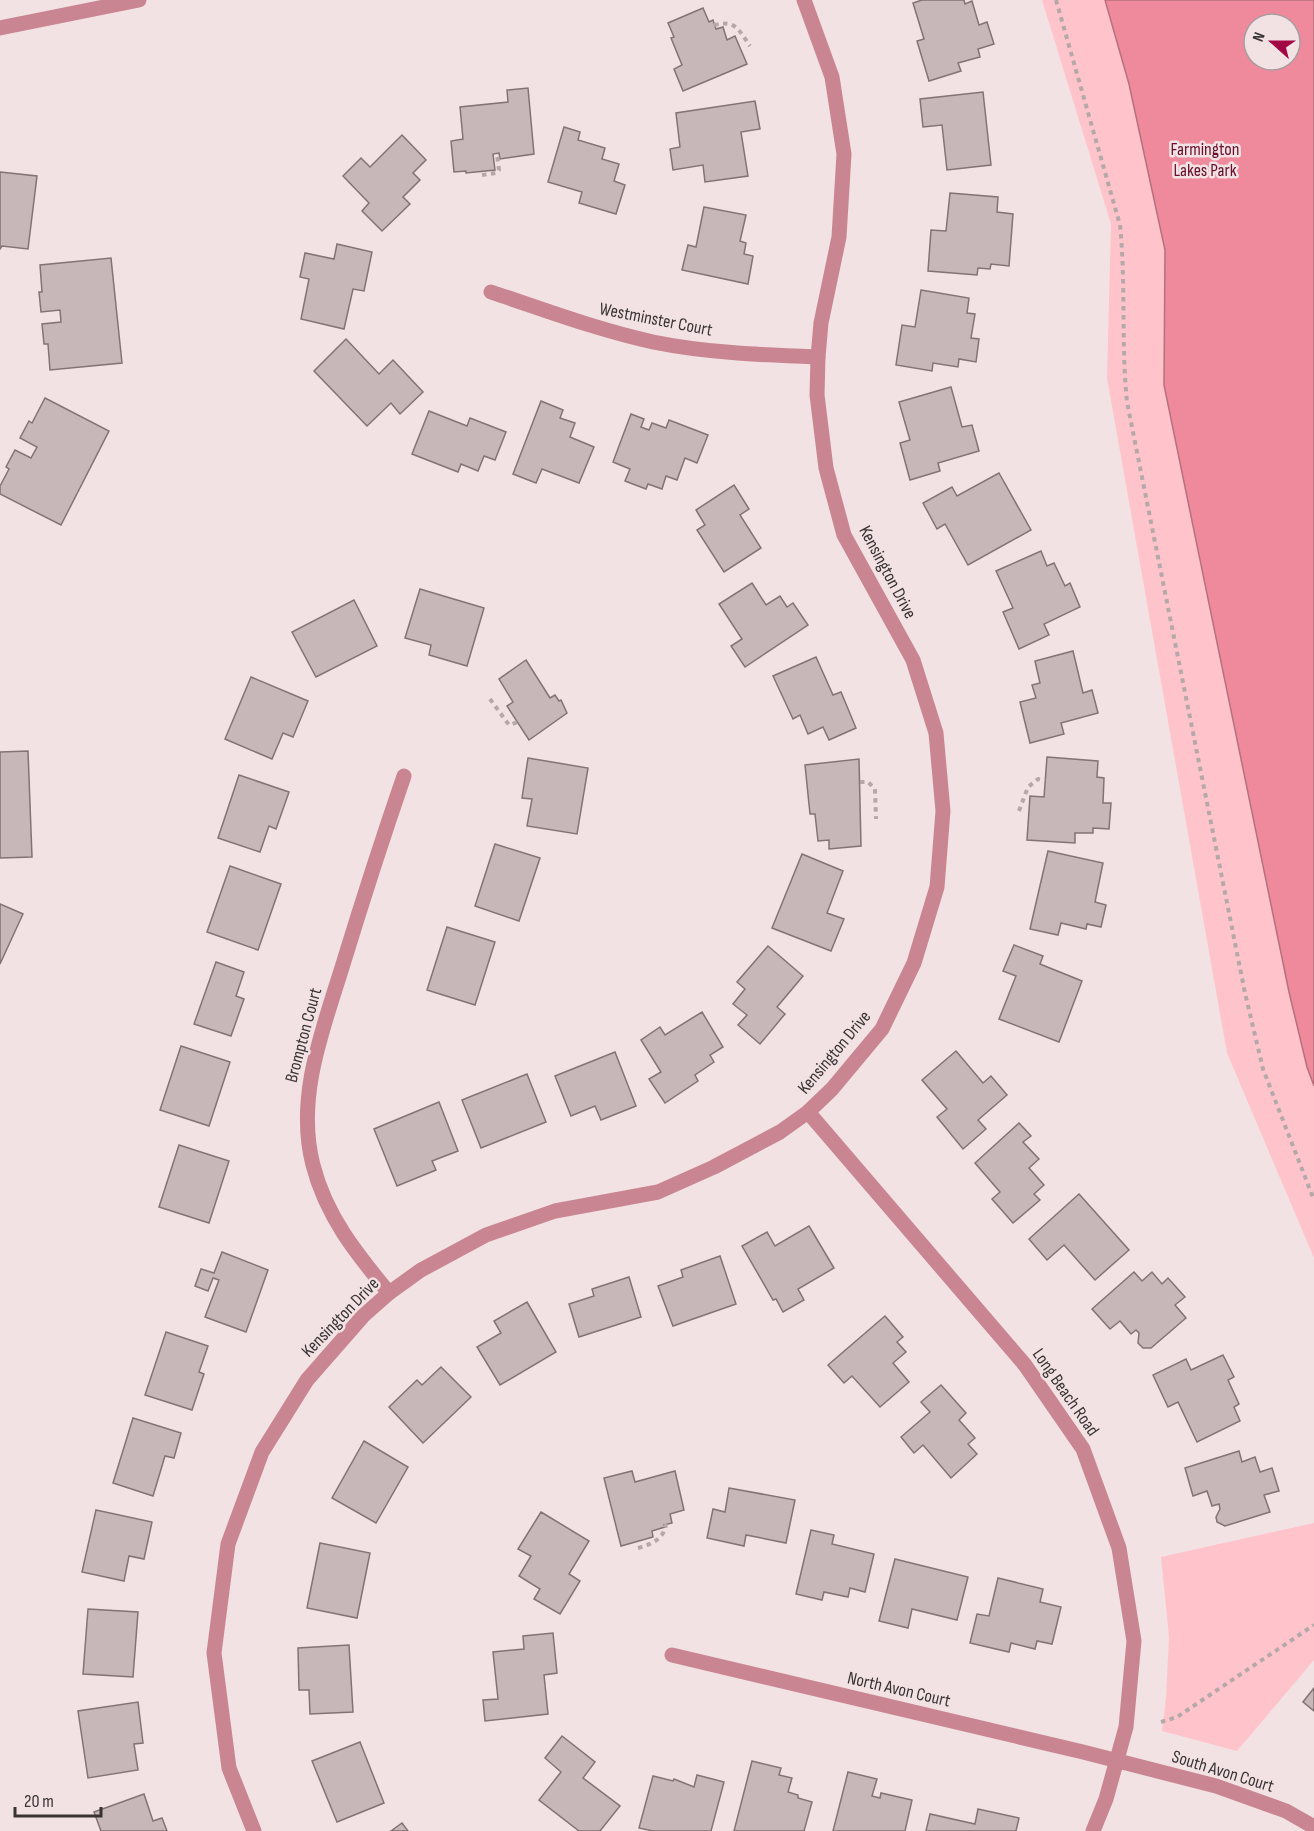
<svg xmlns="http://www.w3.org/2000/svg" width="1314" height="1831" viewBox="0 0 1314 1831" font-family="'Sofia Sans Condensed',sans-serif">
<style>
.green{fill:#ffc3cc;fill-rule:evenodd}
.water{fill:#ef8a9d;stroke:#b8707e;stroke-width:1.5;fill-rule:evenodd}
.building{fill:#c7b7b9;stroke:#827375;stroke-width:1.5}
.lines{fill:none;stroke-linecap:round;stroke-linejoin:round}
.path{stroke:#b4a8a9;stroke-width:4;stroke-dasharray:4.5 4.5;stroke-linecap:butt}
.minor{stroke:#c98692;stroke-width:15}
.labels{text-anchor:middle;stroke-width:5;stroke-linejoin:round;paint-order:stroke}
.park-label{font-size:18px;fill:#680e2c;stroke:#f2e2e4}
.street-label{font-size:18px;fill:#393334;stroke:#f2e2e4}
</style>
<rect width="100%" height="100%" fill="#f2e2e4"/>
<!-- green -->
<g class="green">
<path d="M1042,0H1314V1258L1227,1053L1107,378L1111,224ZM1254,24H1290V60H1254Z"/>
<path d="M1314,1523V1660L1237,1751L1162,1731L1166,1698L1169,1637L1161,1557Z"/>
</g>
<!-- water -->
<path class="water" d="M1105,0H1314V1086L1307,1067L1289,992L1164,385L1165,250L1129,84ZM1254,24H1290V60H1254Z"/>
<!-- building -->
<g class="building">
<path d="M922,0H964L965,4L972,1L979,25L987,22L994,44L978,49L980,57L958,63L961,71L929,81L917,41L924,39L913,3Z"/>
<path d="M703,8L709,22L713,20L716,29L723,27L727,40L735,36L747,64L683,91L674,69L682,65L671,38L674,37L668,23Z"/>
<path d="M528,88L534,154L500,159L499,153L493,154L495,170L466,173V171L454,172L451,141L463,139L460,107L508,102L507,90Z"/>
<path d="M983,92L991,165L947,170L942,125L923,127L920,99Z"/>
<path d="M755,101L760,129L741,132L748,176L705,182L703,165L673,170L670,149L680,147L676,113Z"/>
<path d="M564,127L580,132L578,140L605,148L602,159L619,164L614,181L625,185L616,214L579,203L582,192L548,182Z"/>
<path d="M402,135L426,160L413,173L420,180L403,197L410,204L382,231L362,211L369,203L343,176L361,158L370,167Z"/>
<path d="M0,172L37,176L28,249L2,246L0,249Z"/>
<path d="M950,193L998,197L997,212L1013,214L1009,266L991,264L990,269L978,268L977,275L928,271L931,230L946,231Z"/>
<path d="M704,207L746,215L740,241L746,243L744,254L753,256L748,284L682,270L688,245L696,247Z"/>
<path d="M337,244L372,252L364,291L353,289L344,329L301,319L309,279L300,277L305,253L334,259Z"/>
<path d="M111,258L122,363L50,370L48,344H44L42,324L61,322L60,310L41,312L39,292H42L40,265Z"/>
<path d="M921,290L969,298L967,313L975,314L971,338L979,339L976,362L959,359L958,367L933,363L932,371L896,365L902,325L915,327Z"/>
<path d="M346,339L379,374L393,360L423,392L400,414L391,403L367,426L314,371Z"/>
<path d="M951,387L962,427L972,425L979,451L938,463L940,471L910,480L900,443L910,440L899,402Z"/>
<path d="M45,398L109,431L61,525L0,494V486L9,469L6,467L15,450L31,458L37,447L20,438L29,421L32,423Z"/>
<path d="M541,401L563,410L560,418L575,423L570,437L594,447L579,483L542,469L536,483L513,474Z"/>
<path d="M429,411L467,426L470,418L506,432L495,460L484,456L478,471L461,464L458,472L412,454Z"/>
<path d="M631,414L644,419L641,427L649,430L652,423L666,428L669,420L708,435L697,463L685,458L677,480L666,476L662,489L648,484L646,489L625,481L630,469L613,462Z"/>
<path d="M999,473L1031,530L968,565L945,524L937,529L923,503L952,487L957,496Z"/>
<path d="M734,485L749,509L740,515L761,548L724,572L697,530L705,525L696,510Z"/>
<path d="M1041,551L1047,566L1054,563L1065,586L1070,583L1080,607L1044,624L1049,635L1019,649L1003,612L1013,608L996,571Z"/>
<path d="M752,583L766,605L780,596L787,607L793,603L808,625L745,667L731,646L742,639L719,604Z"/>
<path d="M420,589L484,608L467,666L429,655L431,645L405,638Z"/>
<path d="M354,600L377,646L316,677L292,632Z"/>
<path d="M1073,651L1083,693L1092,690L1098,713L1061,723L1064,734L1030,743L1020,702L1036,698L1032,685L1040,683L1035,661Z"/>
<path d="M816,657L833,695L841,692L856,728L829,740L823,727L808,734L800,715L793,719L773,676Z"/>
<path d="M526,660L550,698L555,695L559,701L561,700L567,713L529,740L507,706L513,702L499,679Z"/>
<path d="M251,677L308,701L293,737L283,733L272,759L225,739Z"/>
<path d="M28,751L32,857L0,858V752Z"/>
<path d="M1047,757L1098,761L1097,777L1104,778L1103,803H1111L1109,829L1093,828V833H1075V843L1027,840L1030,796L1044,797Z"/>
<path d="M528,758L588,768L577,834L527,826L532,799L522,798Z"/>
<path d="M859,759L861,846L829,849V840L818,841L815,814H810L805,765Z"/>
<path d="M239,775L289,792L276,829L269,826L260,852L218,838Z"/>
<path d="M495,844L540,858L519,921L475,906Z"/>
<path d="M1048,851L1103,863L1095,902L1106,905L1101,927L1087,924L1086,929L1061,923L1058,935L1030,929Z"/>
<path d="M802,854L843,871L827,913L844,919L831,951L772,928Z"/>
<path d="M230,866L281,884L258,950L207,932Z"/>
<path d="M0,904L23,914L0,964Z"/>
<path d="M447,927L495,942L475,1005L427,990Z"/>
<path d="M1014,945L1043,956L1040,964L1082,981L1059,1042L999,1019L1016,976L1003,971Z"/>
<path d="M768,946L803,976L777,1007L785,1014L760,1044L738,1025L747,1015L733,1004L745,989L737,982Z"/>
<path d="M216,962L244,972L236,996L244,999L231,1036L194,1024Z"/>
<path d="M702,1012L723,1047L710,1055L714,1062L695,1075L698,1081L665,1103L649,1079L661,1072L641,1040L660,1027L665,1035Z"/>
<path d="M181,1046L230,1062L209,1126L160,1110Z"/>
<path d="M956,1051L983,1083L991,1076L1007,1095L978,1120L986,1129L963,1149L937,1117L947,1109L922,1080Z"/>
<path d="M615,1052L636,1106L601,1120L595,1106L571,1116L555,1076Z"/>
<path d="M527,1074L546,1122L481,1148L462,1100Z"/>
<path d="M439,1102L458,1151L432,1161L436,1170L397,1186L374,1129Z"/>
<path d="M1019,1123L1031,1136L1023,1142L1039,1159L1029,1168L1044,1185L1034,1194L1040,1200L1013,1223L992,1199L1000,1192L975,1163Z"/>
<path d="M179,1145L229,1161L209,1223L159,1207Z"/>
<path d="M1079,1194L1129,1250L1095,1280L1064,1245L1047,1260L1029,1239Z"/>
<path d="M809,1226L834,1268L798,1289L804,1300L783,1312L776,1299L773,1300L742,1246L767,1232L775,1246Z"/>
<path d="M222,1252L268,1270L246,1332L205,1317L219,1280L213,1278L208,1291L195,1286L201,1269L214,1273Z"/>
<path d="M720,1256L736,1304L673,1326L658,1286L683,1277L681,1270Z"/>
<path d="M1134,1272L1142,1281L1152,1272L1162,1284L1168,1278L1185,1297L1175,1305L1186,1318L1151,1348H1143L1138,1343L1139,1333L1136,1330L1131,1334L1120,1321L1110,1329L1092,1309Z"/>
<path d="M629,1277L641,1317L579,1337L569,1304L594,1296L592,1289Z"/>
<path d="M527,1302L556,1352L500,1385L477,1347L501,1333L494,1321Z"/>
<path d="M885,1316L903,1337L897,1342L906,1352L893,1363L909,1382L880,1407L852,1376L844,1383L828,1365Z"/>
<path d="M166,1332L208,1346L199,1372L204,1374L192,1410L145,1395Z"/>
<path d="M1223,1355L1234,1377L1228,1380L1239,1404L1234,1407L1240,1421L1197,1442L1178,1402L1168,1407L1153,1375L1186,1359L1191,1370Z"/>
<path d="M441,1367L471,1397L423,1443L389,1407L417,1380L422,1385Z"/>
<path d="M941,1385L966,1413L959,1420L975,1438L968,1444L977,1454L951,1478L923,1445L914,1453L901,1437L930,1412L921,1402Z"/>
<path d="M133,1418L181,1433L174,1458L165,1456L153,1496L113,1483Z"/>
<path d="M364,1441L408,1467L376,1523L332,1498Z"/>
<path d="M1239,1451L1242,1462L1255,1457L1260,1472L1272,1468L1279,1491L1264,1495L1270,1512L1225,1526L1217,1522L1216,1517L1220,1509L1219,1504L1212,1506L1207,1491L1193,1496L1185,1468Z"/>
<path d="M632,1471L635,1482L675,1471L684,1510L670,1514L672,1523L664,1525L665,1527L652,1531L653,1537L621,1546L604,1478Z"/>
<path d="M729,1488L795,1500L786,1543L746,1535L744,1546L707,1538L713,1509L725,1512Z"/>
<path d="M96,1510L152,1522L144,1559L129,1556L124,1581L82,1572Z"/>
<path d="M541,1512L589,1541L569,1574L580,1581L560,1614L534,1599L540,1589L519,1576L531,1556L518,1549Z"/>
<path d="M811,1530L834,1535L832,1544L874,1554L865,1592L850,1588L848,1597L824,1592L822,1600L796,1594Z"/>
<path d="M320,1543L370,1553L357,1618L307,1608Z"/>
<path d="M895,1559L968,1577L957,1620L912,1609L908,1628L879,1621Z"/>
<path d="M998,1578L1043,1589L1040,1602L1061,1607L1052,1644L1037,1641L1035,1649L1011,1643L1009,1652L970,1643L977,1614L989,1616Z"/>
<path d="M88,1609L138,1612L133,1677L83,1674Z"/>
<path d="M553,1633L557,1673L544,1675L548,1714L485,1721L483,1700L498,1699L493,1652L524,1649L523,1636Z"/>
<path d="M349,1645L353,1712L310,1714L309,1690H299L298,1648Z"/>
<path d="M1314,1688V1711L1303,1702Z"/>
<path d="M138,1702L143,1743L134,1744L138,1770L88,1778L78,1711Z"/>
<path d="M562,1736L595,1762L583,1778L620,1806L600,1831H579L539,1800L561,1772L545,1758Z"/>
<path d="M360,1742L384,1803L337,1822L312,1761Z"/>
<path d="M752,1761L781,1768L779,1775L792,1778L788,1792L798,1795V1798L812,1802L804,1831H734Z"/>
<path d="M848,1772L877,1779L872,1796L880,1798L881,1793L912,1800L905,1831H833Z"/>
<path d="M697,1775L724,1782L711,1831H653L639,1828L653,1776L673,1781L674,1779L694,1787Z"/>
<path d="M144,1794L153,1821L162,1818L167,1831H101L94,1812Z"/>
<path d="M978,1809L1019,1818L1016,1831H926L930,1814L975,1824Z"/>
<path d="M402,1823L408,1831H391Z"/>
</g>
<g class="lines">
<!-- path -->
<g class="path">
<path d="M1056,0L1120,225C1126,284 1121,343 1127,402L1245,993L1263,1069L1314,1200"/>
<path d="M714,25C736,20 738,29 750,46"/>
<path d="M482,175L496,173L499,170L497,154"/>
<path d="M490,699L509,725L518,722"/>
<path d="M860,782H868L875,789L876,819"/>
<path d="M1019,811L1028,787L1038,779L1045,781"/>
<path d="M638,1548C652,1544 664,1539 666,1524"/>
<path d="M1161,1722L1177,1717L1314,1625"/>
</g>
<!-- minor -->
<g class="minor">
<path d="M0,28L139,0"/>
<path d="M491,292C545,310 598,330 653,342C707,353 763,355 818,357"/>
<path d="M808,1112L1025,1365L1083,1449L1119,1548L1134,1641L1126,1727L1106,1799L1093,1831"/>
<path d="M389,1293C356,1253 326,1216 313,1165C295,1096 324,1027 344,961C363,899 383,837 404,776"/>
<path d="M672,1655L1083,1752L1216,1786L1286,1811L1314,1827"/>
<path d="M254,1831L229,1768L214,1653L228,1544L262,1452L307,1380L363,1316L389,1293L421,1270L486,1235L555,1211L658,1192L714,1167L780,1132L808,1112L832,1089L882,1029L914,963L937,887L943,811L936,733L913,660L844,535L826,468L817,395L818,357L821,323L839,237L844,154L832,77L804,0"/>
</g>
</g>
<g class="labels">
<!-- park labels -->
<g class="park-label">
<text x="1205" y="155">Farmington<tspan x="1205" dy="21">Lakes Park</tspan></text>
</g>
<!-- street labels -->
<g class="street-label">
<text transform="translate(656 319) rotate(11)" y="6">Westminster Court</text>
<text transform="translate(888 572) rotate(62)" y="6">Kensington Drive</text>
<text transform="translate(303 1035) rotate(-75)" y="6">Brompton Court</text>
<text transform="translate(834 1052) rotate(-50)" y="6">Kensington Drive</text>
<text transform="translate(340 1317) rotate(-46)" y="6">Kensington Drive</text>
<text transform="translate(1066 1392) rotate(55)" y="6">Long Beach Road</text>
<text transform="translate(899 1689) rotate(13)" y="6">North Avon Court</text>
<text transform="translate(1223 1771) rotate(17)" y="6">South Avon Court</text>
</g>
</g>
<!-- north arrow -->
<g transform="translate(1272 42) rotate(291)"><circle r="28" fill="#f2e2e4" stroke="#a89c9e" stroke-width="1.5"/>
<path d="M0-4.5L10 22L0 15L-10 22Z" fill="#a20844"/>
<text y="-9" font-size="16" font-weight="bold" text-anchor="middle" fill="#393334">N</text>
</g>
<!-- scale -->
<path d="M15 1807v9h86v-9" fill="none" stroke="#393334" stroke-width="3"/>
<text x="24" y="1807" font-size="18" fill="#393334" stroke="#f2e2e4" stroke-width="4.5" paint-order="stroke">20 m</text>
</svg>
